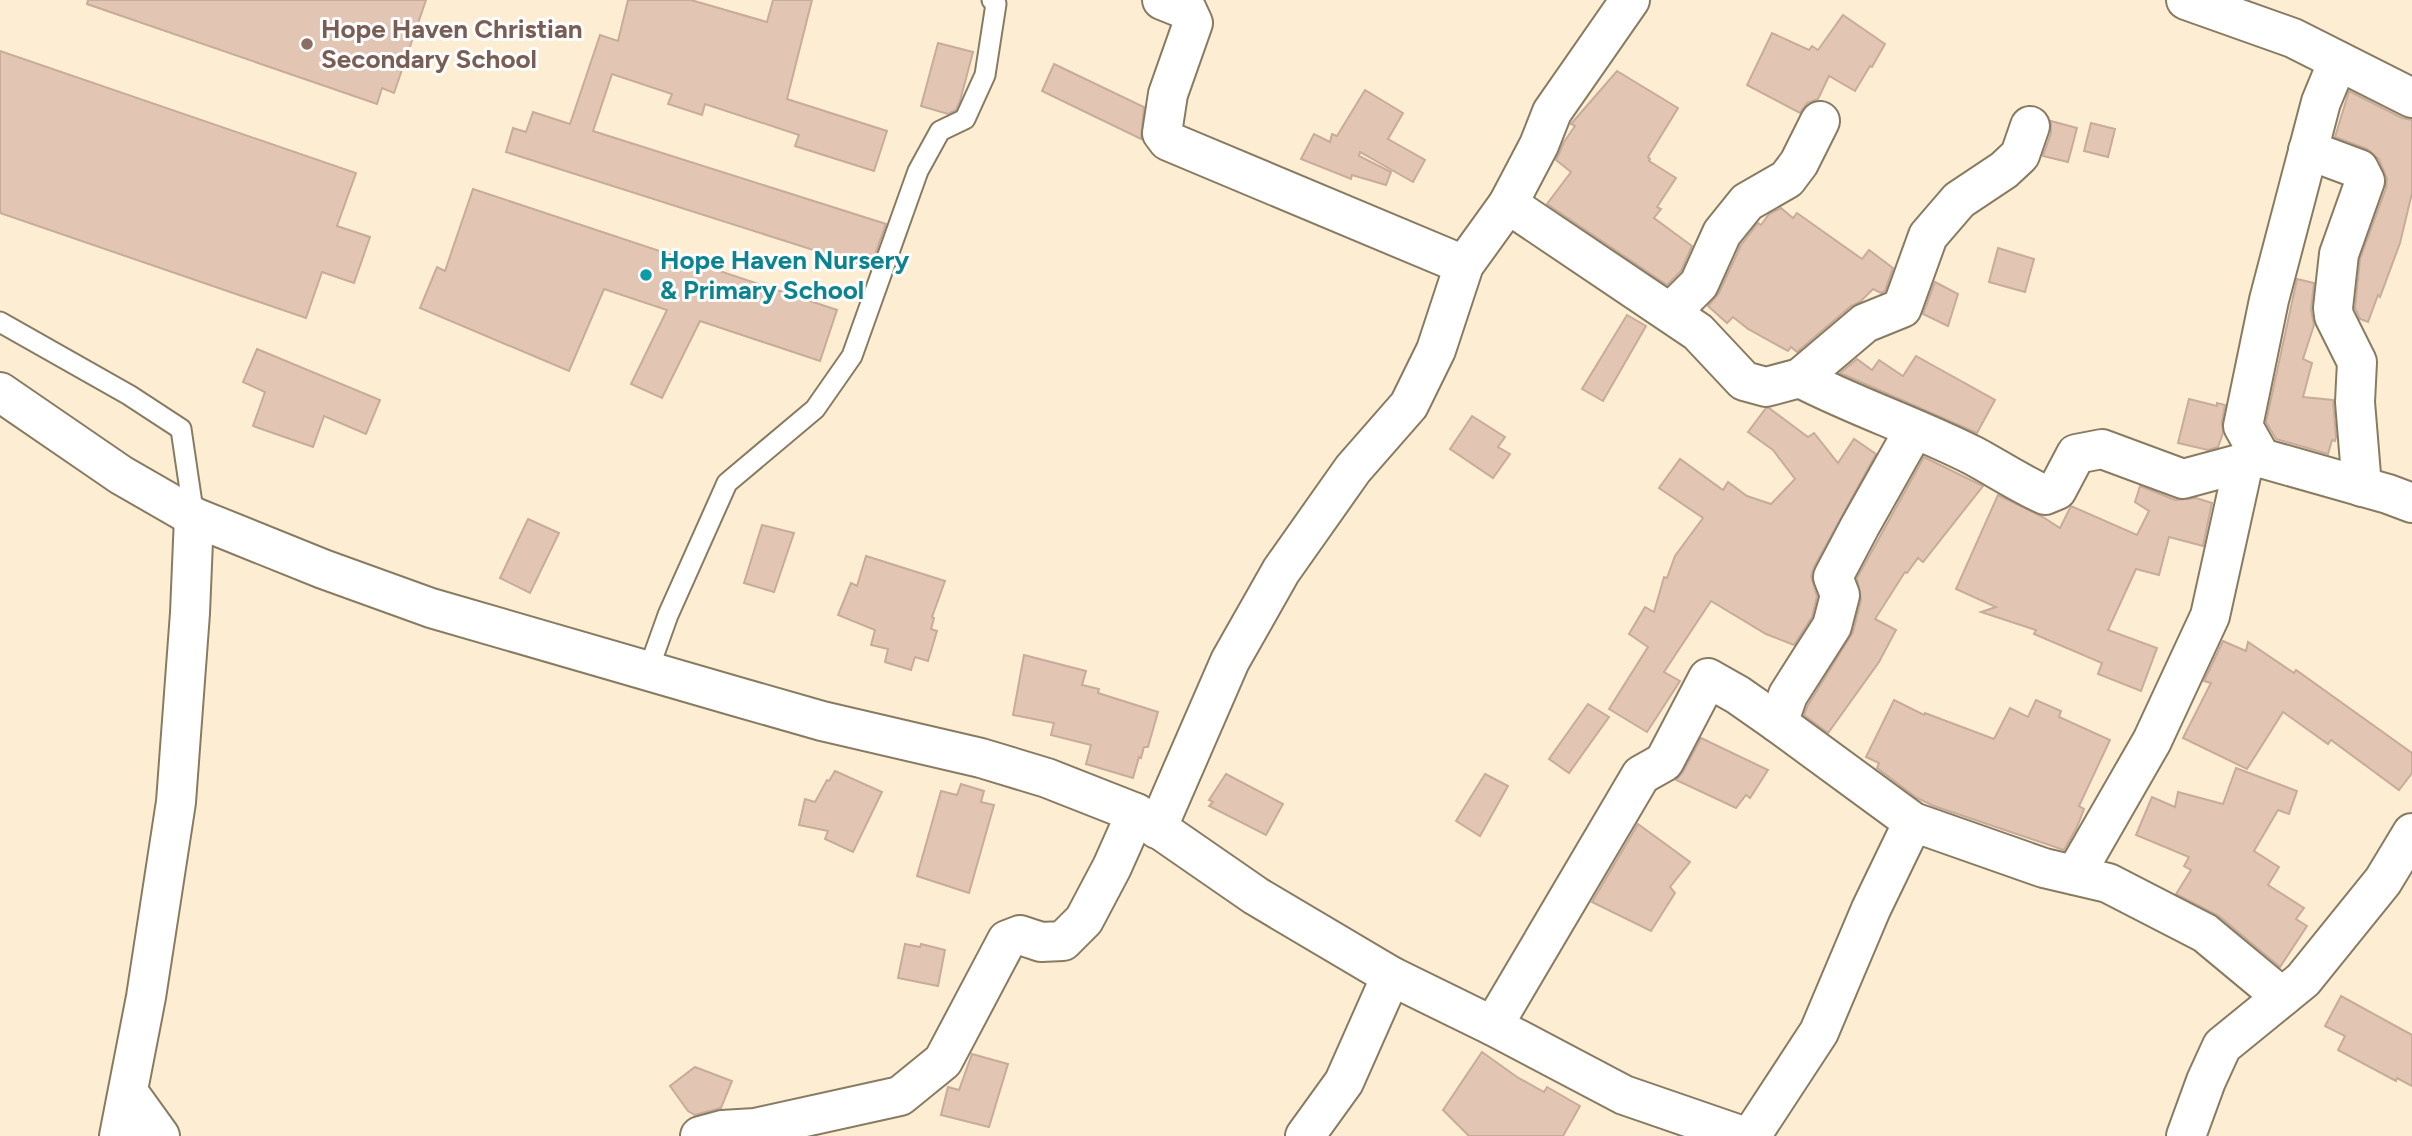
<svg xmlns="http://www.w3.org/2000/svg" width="2412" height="1136" viewBox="0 0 2412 1136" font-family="Figtree,sans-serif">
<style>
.building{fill:#e3c5b3;stroke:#c7ab9b;stroke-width:2}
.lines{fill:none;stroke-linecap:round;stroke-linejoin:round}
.lane-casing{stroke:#887b62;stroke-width:23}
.street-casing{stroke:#887b62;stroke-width:42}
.lane{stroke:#fff;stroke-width:19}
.street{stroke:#fff;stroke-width:38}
.education-dot{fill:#8d6e63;stroke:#fdfdfd;stroke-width:2.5}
.culture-dot{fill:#0f9aa8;stroke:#fdfdfd;stroke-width:2.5}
.labels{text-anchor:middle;stroke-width:6;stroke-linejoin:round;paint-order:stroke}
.education-label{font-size:26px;font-weight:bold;fill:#785e54;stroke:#fdfdfd;text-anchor:start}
.culture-label{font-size:26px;font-weight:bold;fill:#0d838f;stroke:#fdfdfd;text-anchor:start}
</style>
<rect width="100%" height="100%" fill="#fdeed3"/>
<!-- building -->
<g class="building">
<path d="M88,0H426L394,93L382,88L377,104L87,4Z"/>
<path d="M628,0H691L767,22L773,0H812L787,99L887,131L874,171L795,146L799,135L705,104L702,115L668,104L672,94L612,74L593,131L886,224L870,268L506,152L513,128L526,132L533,112L570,124L600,35L618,41Z"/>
<path d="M1843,15L1885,44L1872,67L1870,66L1855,91L1829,76L1818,99L1807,103L1800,113L1747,85L1772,33L1809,50L1812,46L1818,50Z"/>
<path d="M938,43L973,52L960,101L956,110L948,114L921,106Z"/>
<path d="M0,51L356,173L337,226L370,237L354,283L322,272L306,318L0,213Z"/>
<path d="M1054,64L1144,107L1141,139L1042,91Z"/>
<path d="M1617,71L1678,108L1648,157L1650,159L1649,161L1676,178L1657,207L1661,209L1654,218L1692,246L1681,271L1667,285L1547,204L1571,172L1556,160L1564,142L1575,126L1571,124Z"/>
<path d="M1365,90L1403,113L1388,139L1425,160L1413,182L1360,152L1359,156L1391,172L1386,185L1352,175L1351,179L1301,159L1314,134L1330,142L1332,134L1337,136Z"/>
<path d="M2349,91L2402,118L2412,120V193L2400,243L2380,297L2378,295L2368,322L2360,319L2355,308L2360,259L2386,188L2387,179L2379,159L2367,149L2335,137Z"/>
<path d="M2051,121L2077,128L2068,162L2043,156L2051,133Z"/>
<path d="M2091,123L2115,129L2108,157L2084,151Z"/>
<path d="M473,189L837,310L820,361L700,321L662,398L631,384L667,310L604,289L569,371L420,308L437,267L445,271Z"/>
<path d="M1781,208L1793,218L1797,213L1862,259L1869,250L1893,268L1885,291L1881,293L1873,289L1861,301L1851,306L1797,352L1791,347L1788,351L1748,329L1733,317L1727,323L1708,306L1719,293L1741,245L1758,223L1761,225L1769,214Z"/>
<path d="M1998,248L2034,259L2025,292L1989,282Z"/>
<path d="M2297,279L2314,283L2311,310L2314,325L2303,359L2312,363L2303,397L2333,400L2336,437L2335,441L2332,440L2328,454L2276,439L2266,422Z"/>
<path d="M1935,282L1958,294L1948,326L1923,314Z"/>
<path d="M1627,315L1646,326L1603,401L1582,389Z"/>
<path d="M257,349L380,400L366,434L324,416L313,447L253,426L265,392L243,382Z"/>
<path d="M1916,356L1995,400L1977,433L1840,373L1857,359L1872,370L1879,360L1903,376Z"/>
<path d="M2189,399L2217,406V403L2225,405L2222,422L2223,433L2218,447L2208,450L2178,443Z"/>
<path d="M1766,408H1769L1808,437L1814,433L1838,463L1854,439L1876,454L1814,567L1811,576L1817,596L1812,617L1794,645L1766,634L1711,601L1664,672L1680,681L1647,732L1609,709L1648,647L1629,634L1645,607L1654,612L1664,577L1667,578L1675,556L1703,518L1659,488L1680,459L1723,490L1728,482L1747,496L1771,504L1795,479L1773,450L1748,432Z"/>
<path d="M1472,416L1505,437L1498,447L1510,454L1493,478L1450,449Z"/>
<path d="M1924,457L1983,486L1923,562L1918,558L1907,573L1905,572L1875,619L1896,630L1879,662L1828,733L1804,715L1808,705L1853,632L1861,600L1857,578Z"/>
<path d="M2140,486L2175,500L2196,498L2212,503L2203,546L2169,537L2159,575L2136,569L2108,630L2157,648L2141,691L2098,674L2102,663L2034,634L2036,630L1981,612L1996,607L1956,589L1998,495L2043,517L2060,528L2071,506L2137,535L2149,511L2135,502Z"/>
<path d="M528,519L559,533L530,593L500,578Z"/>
<path d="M762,525L794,533L774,592L744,583Z"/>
<path d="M866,556L945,581L932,617L934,618L931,629L937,631L928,661L915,657L911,670L885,662L888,649L871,645L875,630L838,615L851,583L857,586Z"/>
<path d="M2223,641L2246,651L2248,642L2294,673L2296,670L2412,753V773L2399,790L2331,740L2328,744L2283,712L2247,769L2183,738L2211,683L2204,681Z"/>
<path d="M1024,655L1086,671L1082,685L1099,689L1098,693L1158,712L1148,747H1144L1141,758L1139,757L1133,778L1086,764L1091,745L1051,735L1054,723L1013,715Z"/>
<path d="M1894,700L1924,715L1925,713L1994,739L2010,708L2028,717L2036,700L2061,711L2059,717L2110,740L2079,806L2084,809L2077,827L2064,850L1934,806L1917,798L1877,768L1879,763L1866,757Z"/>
<path d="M1588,704L1609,717L1569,773L1549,759Z"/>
<path d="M1701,738L1768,770L1750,798L1746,795L1736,808L1676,780L1683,772Z"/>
<path d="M2236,768L2297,791L2289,814L2278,810L2254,851L2279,867L2268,885L2304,908L2296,919L2307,926L2280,967L2219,916L2176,894L2191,870L2184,866L2189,857L2136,835L2152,797L2175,807L2178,792L2223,804Z"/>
<path d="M835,771L882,792L853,852L825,839L828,831L799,825L805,799L815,802L827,780L829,781Z"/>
<path d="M1226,774L1283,804L1266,835L1209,806L1213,802L1209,800Z"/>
<path d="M1485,774L1508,786L1480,836L1456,821Z"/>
<path d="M961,784L984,791L981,802L994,805L969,893L917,876L941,791L957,795Z"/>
<path d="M1638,824L1690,862L1670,887L1675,893L1651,931L1592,902Z"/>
<path d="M905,944L920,947L921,944L945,950L938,986L898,978Z"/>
<path d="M2341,996L2412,1035V1086L2397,1078L2396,1081L2338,1050L2345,1036L2325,1026Z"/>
<path d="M1482,1052L1517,1077L1544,1092L1547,1087L1580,1106L1563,1136H1469L1443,1110Z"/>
<path d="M972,1054L1008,1064L989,1127L941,1115L948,1087L959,1090Z"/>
<path d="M695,1067L732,1081L721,1108L695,1115L688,1111L670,1086Z"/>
</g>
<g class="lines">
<defs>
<g id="lane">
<path d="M0,322L129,395L181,429L194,517"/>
<path d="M648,671L668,615L727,483L815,409L852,356L918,171L940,131L965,119L985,75L996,4L992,0"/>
</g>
<g id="street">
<path d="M1162,0L1187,10L1193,23L1168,94L1162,133L1168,141L1464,265"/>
<path d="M2186,0L2293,38L2412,98"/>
<path d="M2308,150L2359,169L2365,181L2339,254L2333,308L2334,316L2357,362L2355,402L2362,487"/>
<path d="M1508,204L1698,332L1744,381L1766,387L1800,378C1856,407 1917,427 1974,456C1998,469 2019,483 2045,495L2057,490L2076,454L2102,449L2183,479L2261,458L2388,494L2412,503"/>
<path d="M1671,312L1699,284L1722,233L1747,202L1787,179L1799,163L1820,121"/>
<path d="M1800,378L1865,323L1902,308L1928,236L1959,200L2004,170L2020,155L2030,126"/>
<path d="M0,392L121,475L194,517L323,569L431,608L738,697L822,721L981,758L1047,778L1136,813L1256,896L1391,976L1493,1026L1624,1095L1743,1136"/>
<path d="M1914,430L1860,526L1833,577L1840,595L1832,626L1788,695L1778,723L1913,822L2044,868L2108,883L2205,933L2282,997"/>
<path d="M2261,458L2243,426L2269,300L2321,102L2338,61"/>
<path d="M1157,829L1230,661L1281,571L1353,469L1409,405L1436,350L1464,265L1508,204L1539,145L1552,112L1630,0"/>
<path d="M2075,875L2152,741L2210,616L2244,462"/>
<path d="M1493,1026L1641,775L1664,762L1708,678L1738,695L1778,723"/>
<path d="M129,1093L160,1136"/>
<path d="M119,1136L146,997L176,802L190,613L194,517"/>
<path d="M700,1136L722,1130L755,1128L900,1096L943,1061L1007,940L1020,935L1041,942L1063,941L1084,920L1112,867L1136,813"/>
<path d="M1305,1136L1344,1082L1391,976"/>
<path d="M1751,1136L1819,1032L1871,909L1913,822"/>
<path d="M2186,1136L2206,1081L2222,1046L2303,980L2383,881L2412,833"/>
</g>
</defs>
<!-- lane casing -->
<use href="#lane" class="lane-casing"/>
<!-- street casing -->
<use href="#street" class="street-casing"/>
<!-- lane -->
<use href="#lane" class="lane"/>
<!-- street -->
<use href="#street" class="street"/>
</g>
<!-- markers -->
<circle class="education-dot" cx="307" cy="44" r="7"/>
<circle class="culture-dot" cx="646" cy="275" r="7"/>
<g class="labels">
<!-- education labels -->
<g class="education-label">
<text x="321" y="38">Hope Haven Christian<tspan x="321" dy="30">Secondary School</tspan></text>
</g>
<!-- culture labels -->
<g class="culture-label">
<text x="660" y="269">Hope Haven Nursery<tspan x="660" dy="30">&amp; Primary School</tspan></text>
</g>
</g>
</svg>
